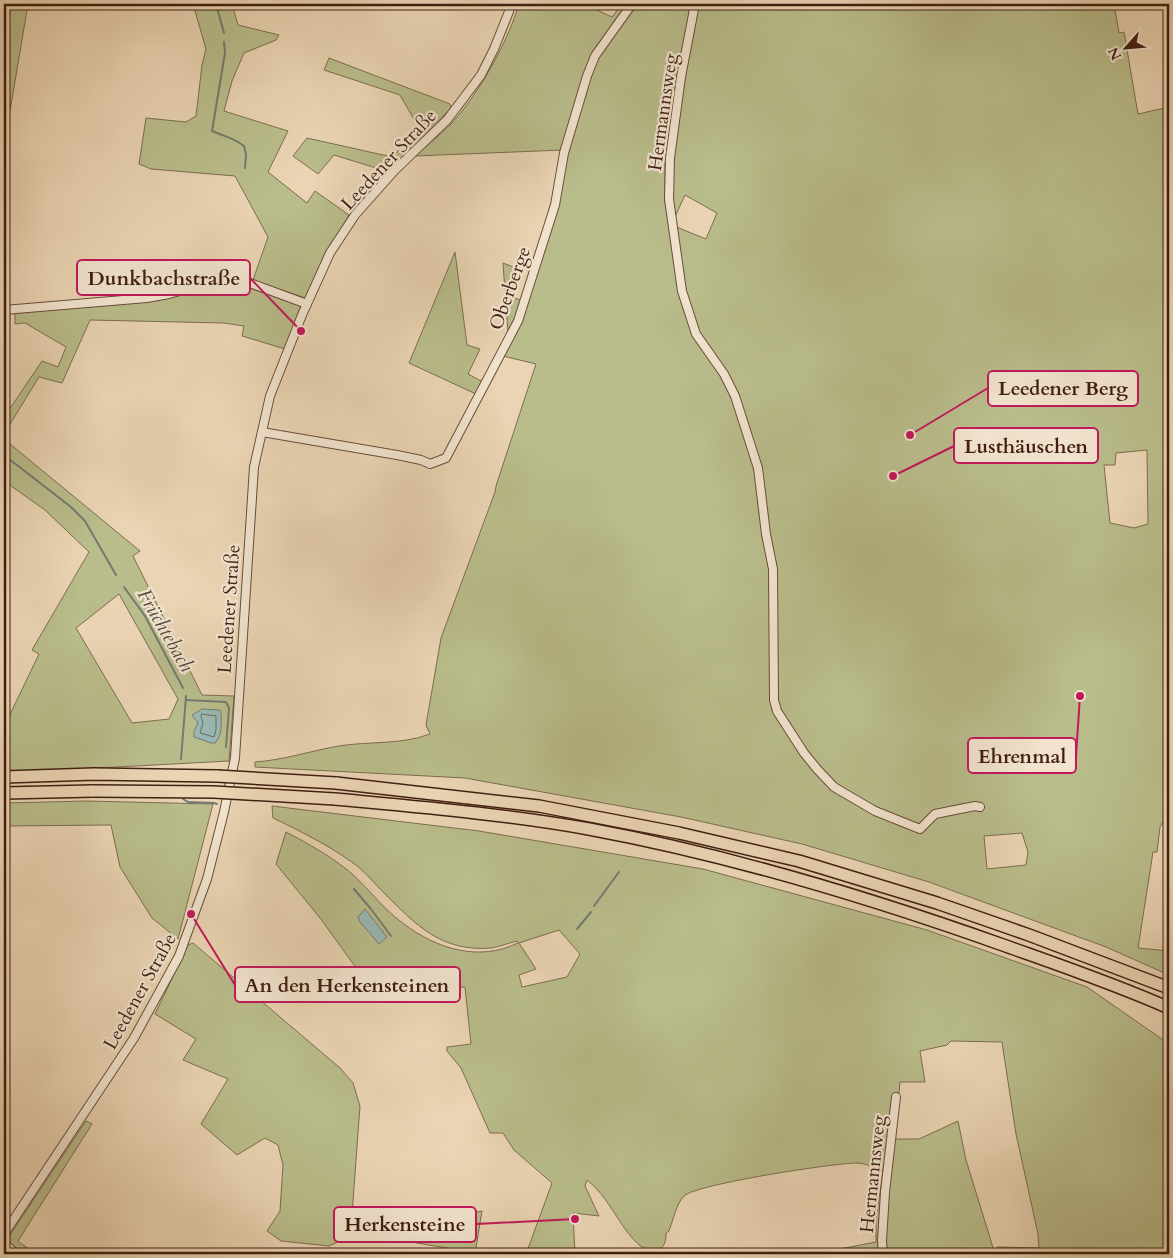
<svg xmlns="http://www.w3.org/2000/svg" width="1173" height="1258" viewBox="0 0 1173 1258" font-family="Cardo,serif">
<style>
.green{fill:#b9bc8b;stroke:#7c6d4e;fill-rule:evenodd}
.water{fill:#98b7b2;stroke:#757a71}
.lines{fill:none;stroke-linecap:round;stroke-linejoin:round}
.shore{stroke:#6c6a61;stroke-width:1}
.stream{stroke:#757a71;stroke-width:2}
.minor-casing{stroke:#6a4c39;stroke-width:10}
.highway-casing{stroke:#401e10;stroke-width:14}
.minor{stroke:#f1e3ce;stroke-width:8}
.highway{stroke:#ead4b3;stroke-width:11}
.highway-bridge-casing{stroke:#401e10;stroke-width:14;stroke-linecap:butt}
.highway-bridge{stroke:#ead4b3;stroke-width:11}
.labels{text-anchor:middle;stroke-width:4.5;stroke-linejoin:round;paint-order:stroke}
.street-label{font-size:19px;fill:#401e10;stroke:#f1e3ce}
.water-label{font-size:20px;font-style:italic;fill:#5a4c41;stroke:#f1e3ce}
.leader{fill:none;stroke:#c2185b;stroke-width:2}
.callout-dot{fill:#c2185b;stroke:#f1e3ce;stroke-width:2}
.callout{fill:#f1e3ce;stroke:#c2185b;stroke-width:2}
.callout-label{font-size:20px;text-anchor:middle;font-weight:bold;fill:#401e10}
</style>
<rect width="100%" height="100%" fill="#ead4b3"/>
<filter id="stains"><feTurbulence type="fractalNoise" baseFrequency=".004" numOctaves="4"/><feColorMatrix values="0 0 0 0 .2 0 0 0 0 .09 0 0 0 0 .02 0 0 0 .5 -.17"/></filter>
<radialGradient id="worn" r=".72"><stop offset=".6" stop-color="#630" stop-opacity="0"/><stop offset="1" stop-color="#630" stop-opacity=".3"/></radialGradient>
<!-- green -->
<g class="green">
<path d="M4,4H28L10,111L4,109Z"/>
<path d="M193,4H232L238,25L279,35L276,40L244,53L232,81L224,111L288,131L268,172L307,203L315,191L349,215L330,248L305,298L253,280L268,237L235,176L151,169L139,164L146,118L186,122L196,116L202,65L206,49Z"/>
<path d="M519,4H584L612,17L622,4H1114L1119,33L1124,32L1138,114L1169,107V812L1160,827L1157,852H1153L1138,948L1169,951V975L1106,947L929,882L802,844L681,817L465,778L255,767V762C284,760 310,751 339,746C369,741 401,745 430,734L426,725L441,638L495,492L496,486L536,364L503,356L524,316L574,132L563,150L415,156C426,146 439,136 450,125C477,97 508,42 519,4ZM665,161L670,162L671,202L674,219L685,195L717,213L706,239L669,224L665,202ZM1147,450L1148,524L1134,528L1110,523L1104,465H1115L1116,453ZM1022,833L1028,852L1026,865L987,869L984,836Z"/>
<path d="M329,58L450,104L451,108L389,172L334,155L318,174L293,156L307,138L392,157L420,130L400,95L324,70Z"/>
<path d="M455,252L467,345L480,349L468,374L483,382L476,394L409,363Z"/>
<path d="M503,263L516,268L509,297L522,300L515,320L508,333Z"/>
<path d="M222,282H235L301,305L285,349L242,336L244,326L224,323L90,320L62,383L39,377L4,434V404L11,407L42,361L58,367L66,347L25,323L15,324V312L146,301L175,296Z"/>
<path d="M4,439L140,551L133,556L202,695L234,696L229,761L4,773V727L39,654L32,650L89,552L45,510L4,481ZM119,594L178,699L169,719L132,723L76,628Z"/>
<path d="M86,801L213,804L178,939L152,918L120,867L111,825L4,826V803Z"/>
<path d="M272,806L479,831L703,869L927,930L1087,987L1169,1044V1254H999L997,1247L1039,1248L1038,1234L1016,1134L1002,1042L951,1041L947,1045L920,1051L925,1082H900L895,1139H919L958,1121L966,1160L995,1254H814L876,1242V1219L883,1171C875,1168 865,1163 857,1163C835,1163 696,1184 684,1196C676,1204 673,1221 669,1231L666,1233C667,1255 648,1255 635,1241C617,1222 608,1196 587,1180L585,1186L599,1216L573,1213L575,1254H526L552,1183L514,1150L503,1133H490L461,1068L447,1051V1047L471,1044L465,987L415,991L378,998L320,918L276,864L286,832C309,844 332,857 351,873C369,889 384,910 404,924C437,949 479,962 518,943L517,941C508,943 499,947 491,948C441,952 416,925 383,892C374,883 366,873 356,865C330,846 302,832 273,818ZM559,930L580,954L567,977L522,987L519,975L536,969L519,943Z"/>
<path d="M193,943L340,1068L353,1083L360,1106L351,1228L343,1240L329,1246L281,1241L267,1231L280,1211L283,1165L278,1145L265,1138L237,1155L201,1124L228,1079L183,1060L196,1039L155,1014L188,945Z"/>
<path d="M86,1121L92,1124L18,1241L35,1254H20L11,1246L8,1238Z"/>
<path d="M482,1211L475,1254H471V1252L369,1235L366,1227L410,1223Z"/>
</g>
<!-- water -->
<g class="water">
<path d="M202,709L220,710L221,712C221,723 223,735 215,743H211L194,737V731L198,723L192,715Z"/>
<path d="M365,909L387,937L379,944L360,922L358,917Z"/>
</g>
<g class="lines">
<!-- shore -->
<path class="shore" d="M202,714L216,716V730L214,737L200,733L203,723L201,717Z"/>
<!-- stream -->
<g class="stream">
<path d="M216,4L224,33"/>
<path d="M224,42L225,53L212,131C223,136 234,138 244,146L246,154L245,168"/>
<path d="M4,455L71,507L85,521L116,575"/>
<path d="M124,587L145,616L183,688"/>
<path d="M186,700L226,702L229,708L226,747"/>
<path d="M181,759L186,696"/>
<path d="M183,799L188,802L214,803L217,804"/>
<path d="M354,889L371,909L391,936"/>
<path d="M594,906L619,872"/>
<path d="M577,929L591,912"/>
</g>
<defs>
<g id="minor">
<path d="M695,4L681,77L670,158L669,199L682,291L696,334L724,374L735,396L758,468L766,534L773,569L774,700L777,711L804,753L817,769L834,787L875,811L920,829L935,814L975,806L980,807"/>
<path d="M4,310L147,298L169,294L221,280L236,278L307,304"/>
<path d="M262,432L397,455L421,460L430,464L446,458L518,321L555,205L564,153L587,76L595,56L632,4"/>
<path d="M4,1234L134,1038L179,956L207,879L224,812L235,758L254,467L270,396L302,315L330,253L355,215L395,170L447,120L481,75L494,49L512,4"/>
<path d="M4,1243L16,1254"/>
<path d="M883,1254L882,1241L885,1192L896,1097"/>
</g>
<g id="highway">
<path d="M4,777L94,774L217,776"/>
<path d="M336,783L539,806L679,833L799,861L937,903L1029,935L1169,988"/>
<path d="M4,793L93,791"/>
<path d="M335,799C420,807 505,814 589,829C730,855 868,897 1003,945C1059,965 1115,984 1169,1008"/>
</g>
</defs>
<!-- minor casing -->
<use href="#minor" class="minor-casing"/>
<!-- highway casing -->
<use href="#highway" class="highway-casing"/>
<!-- minor -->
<use href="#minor" class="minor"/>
<!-- highway -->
<use href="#highway" class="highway"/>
<defs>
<g id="highway-bridge">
<path d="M217,776L336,783"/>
<path d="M93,791L214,792L335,799"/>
</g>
</defs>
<!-- highway-bridge casing -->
<use href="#highway-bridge" class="highway-bridge-casing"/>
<!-- highway-bridge -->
<use href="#highway-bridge" class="highway-bridge"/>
</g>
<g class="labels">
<!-- street labels -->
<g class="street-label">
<text transform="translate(662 112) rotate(-82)" y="7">Hermannsweg</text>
<text transform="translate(388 159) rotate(-47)" y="7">Leedener Straße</text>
<text transform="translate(509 288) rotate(-70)" y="7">Oberberge</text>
<text transform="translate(228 609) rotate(-86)" y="7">Leedener Straße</text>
<text transform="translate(139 991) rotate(-61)" y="7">Leedener Straße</text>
<text transform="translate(872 1174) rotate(-84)" y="7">Hermannsweg</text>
</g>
<!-- water labels -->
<g class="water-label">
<text transform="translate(166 630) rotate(60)" y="7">Früchtebach</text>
</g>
</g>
<!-- callouts -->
<path class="leader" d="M301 331L250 278M910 435L988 388M893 476L954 446M1080 696L1076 756M191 914L235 985M575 1219L476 1224"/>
<g class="callout-dot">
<circle cx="301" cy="331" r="5"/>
<circle cx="910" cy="435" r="5"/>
<circle cx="893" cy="476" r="5"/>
<circle cx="1080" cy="696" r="5"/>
<circle cx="191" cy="914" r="5"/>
<circle cx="575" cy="1219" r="5"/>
</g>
<g class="callout">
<rect x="77" y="260" width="173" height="35" rx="5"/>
<rect x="988" y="371" width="150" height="35" rx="5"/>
<rect x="954" y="428" width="144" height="35" rx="5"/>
<rect x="968" y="738" width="108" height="35" rx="5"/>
<rect x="235" y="967" width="225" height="35" rx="5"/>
<rect x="334" y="1207" width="142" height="35" rx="5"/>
</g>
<g class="callout-label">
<text x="164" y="285">Dunkbachstraße</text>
<text x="1063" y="395">Leedener Berg</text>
<text x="1026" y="453">Lusthäuschen</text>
<text x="1022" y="763">Ehrenmal</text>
<text x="347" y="992">An den Herkensteinen</text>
<text x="405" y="1231">Herkensteine</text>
</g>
<!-- margin -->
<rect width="1173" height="1258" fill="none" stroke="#ead4b3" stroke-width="20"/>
<rect x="5" y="5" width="1163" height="1248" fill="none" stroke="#401e10" stroke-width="2.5"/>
<rect x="10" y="10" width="1153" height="1238" fill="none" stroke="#401e10"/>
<!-- north arrow -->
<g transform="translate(1126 48) rotate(243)" stroke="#f1e3ce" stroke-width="4" paint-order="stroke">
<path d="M0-4L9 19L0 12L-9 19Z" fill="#401e10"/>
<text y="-8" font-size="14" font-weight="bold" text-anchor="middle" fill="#401e10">N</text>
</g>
<rect width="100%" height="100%" filter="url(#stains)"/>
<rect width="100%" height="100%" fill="url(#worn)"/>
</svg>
